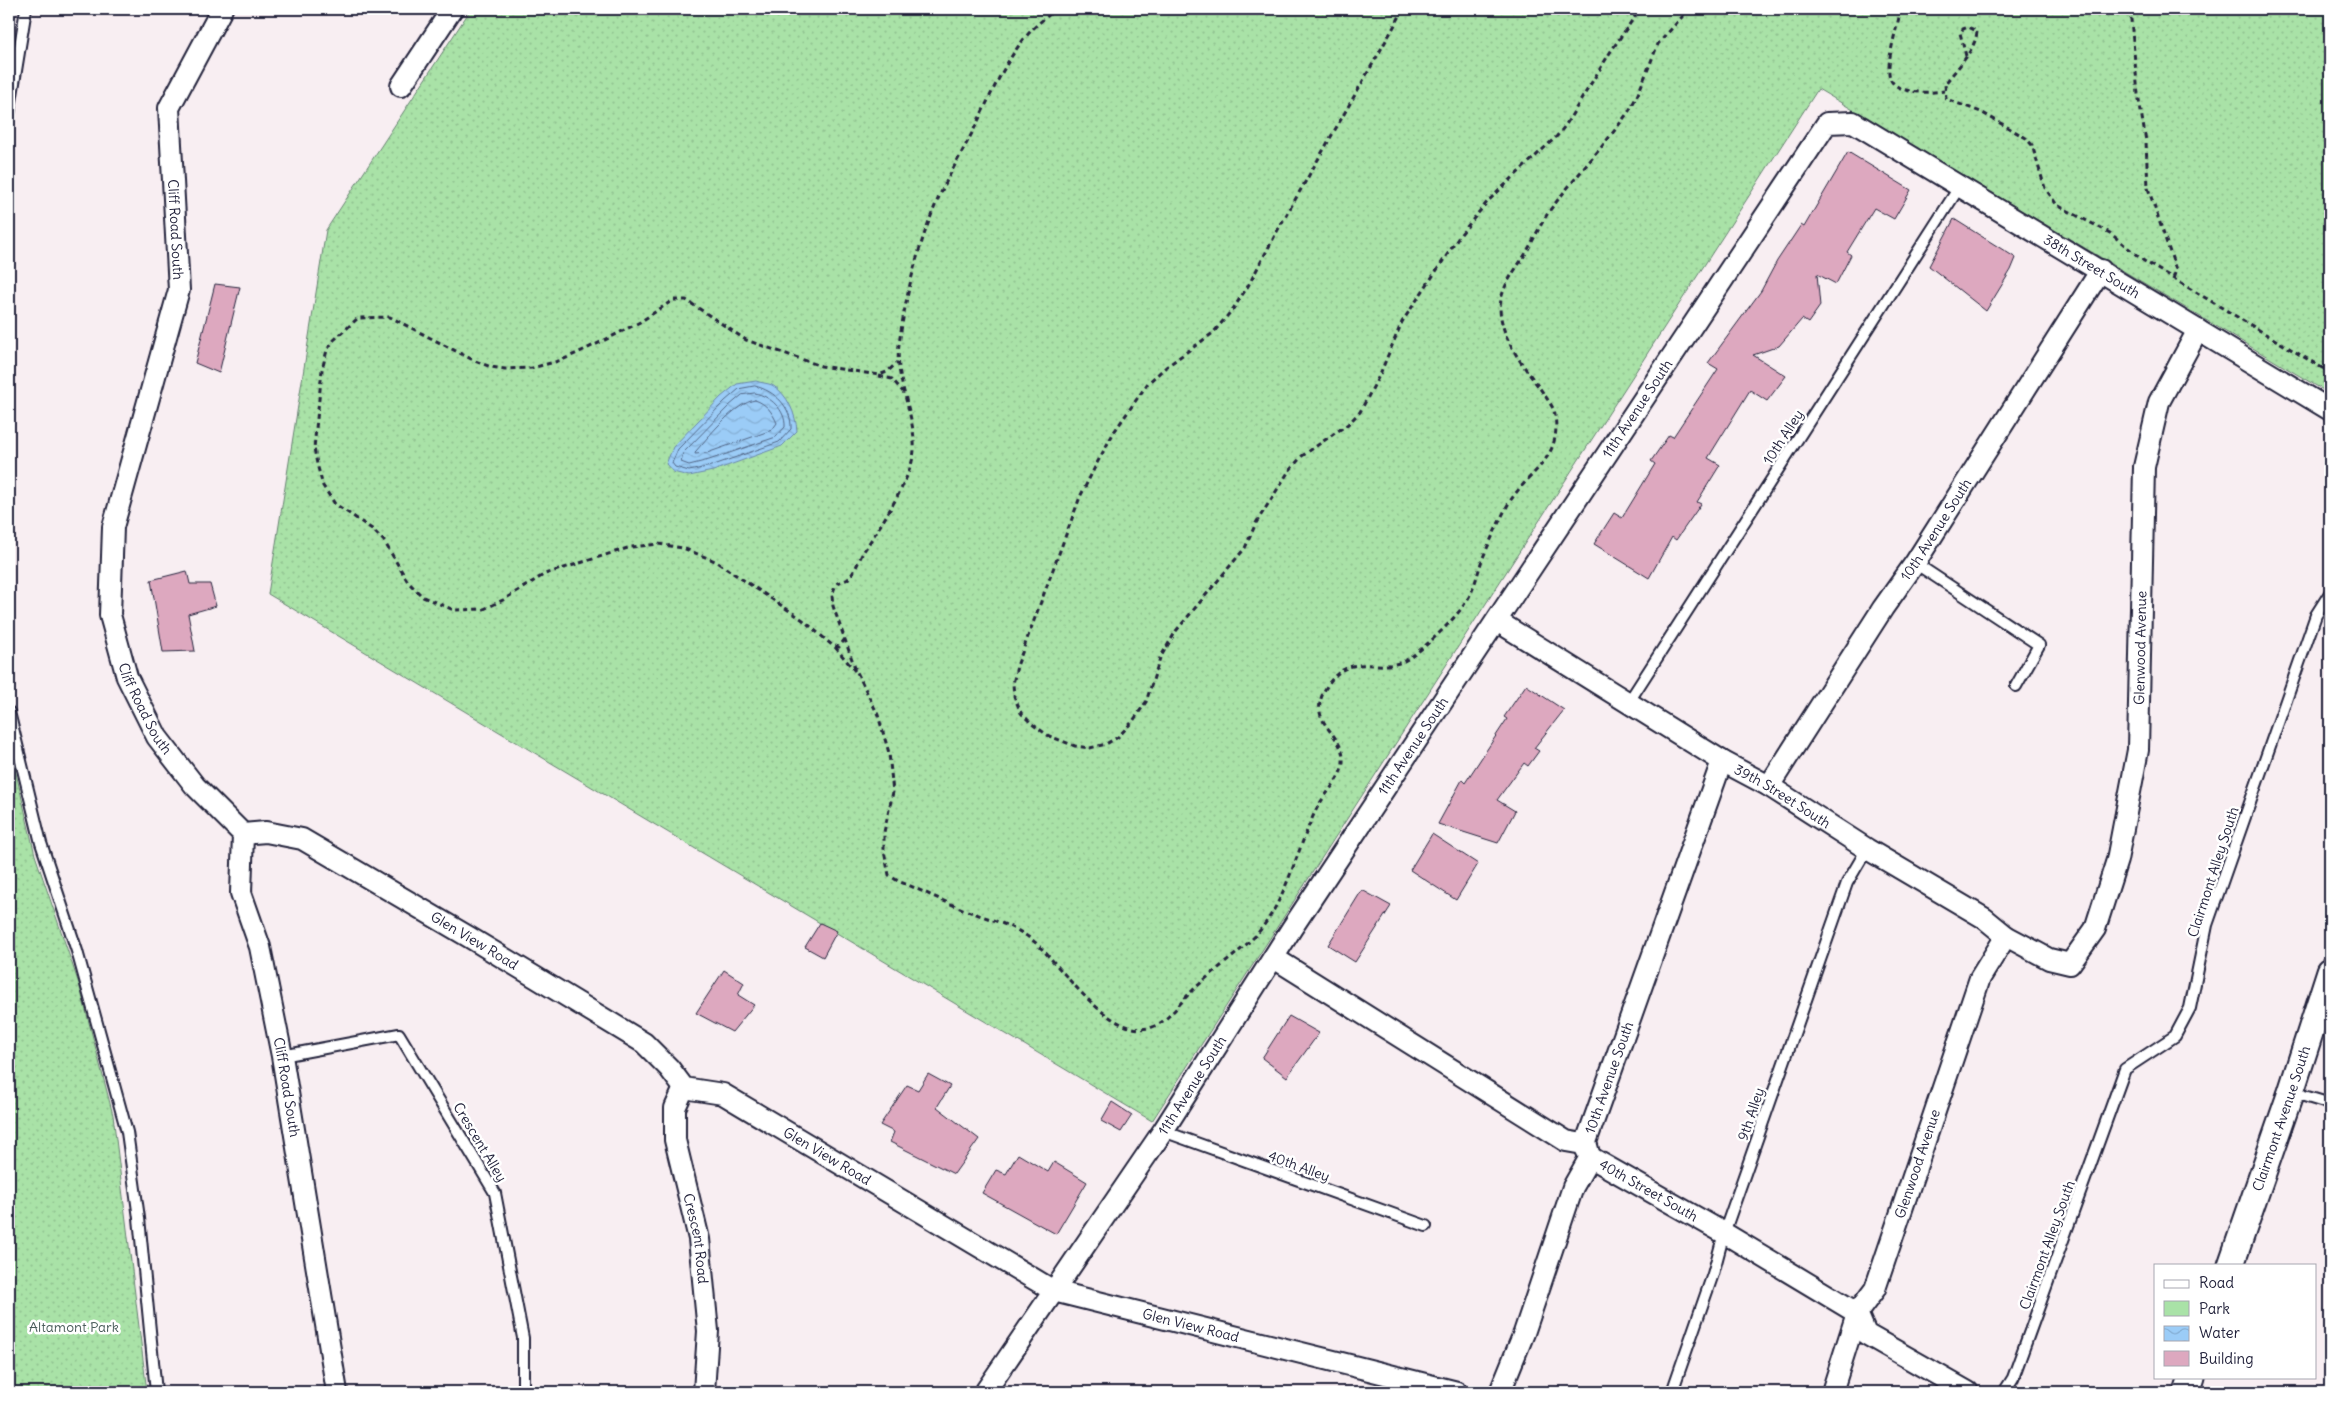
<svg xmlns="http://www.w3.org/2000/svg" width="2339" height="1401" viewBox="0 0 2339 1401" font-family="Delius,sans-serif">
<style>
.green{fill:url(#green-dots);stroke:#668271}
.water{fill:url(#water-waves);stroke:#6b88ac}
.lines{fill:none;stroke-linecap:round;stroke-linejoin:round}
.shore{stroke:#526686;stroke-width:1}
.building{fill:#dda8bf;stroke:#22223b}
.service-casing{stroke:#22223b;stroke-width:14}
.minor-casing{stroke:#22223b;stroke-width:24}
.tertiary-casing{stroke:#22223b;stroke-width:29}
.path{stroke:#22223b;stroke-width:3;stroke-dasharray:5 4;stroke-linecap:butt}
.service{stroke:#fff;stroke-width:10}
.minor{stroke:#fff;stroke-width:20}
.tertiary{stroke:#fff;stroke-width:25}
.labels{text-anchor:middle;stroke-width:5;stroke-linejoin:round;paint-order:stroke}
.street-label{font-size:14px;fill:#22223b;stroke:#fff}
.park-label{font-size:14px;fill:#4a5c5b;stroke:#fff}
</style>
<defs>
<pattern id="green-dots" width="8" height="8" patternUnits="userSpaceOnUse" patternTransform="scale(1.25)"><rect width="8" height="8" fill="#a9e2a7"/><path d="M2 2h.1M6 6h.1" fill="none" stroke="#91c291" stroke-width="1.8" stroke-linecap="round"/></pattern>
<pattern id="water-waves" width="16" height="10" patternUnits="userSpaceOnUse" patternTransform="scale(1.25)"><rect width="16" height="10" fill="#9bccf7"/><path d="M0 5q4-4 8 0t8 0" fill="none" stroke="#85afd5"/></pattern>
</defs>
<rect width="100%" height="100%" fill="#f8eef2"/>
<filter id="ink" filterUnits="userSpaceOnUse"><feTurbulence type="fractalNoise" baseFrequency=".02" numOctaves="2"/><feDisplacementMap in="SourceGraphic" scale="10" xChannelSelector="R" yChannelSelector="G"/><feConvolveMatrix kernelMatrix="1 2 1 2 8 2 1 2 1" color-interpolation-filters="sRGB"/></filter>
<g filter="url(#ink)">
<!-- green -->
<g class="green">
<path d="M471,9H2330V394L1818,89L1152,1121L268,594L326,230Z"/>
<path d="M9,743L35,855L79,984L113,1115L147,1392H9Z"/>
</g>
<!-- water -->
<path class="water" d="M756,381C761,383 767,383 772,385C788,394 796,415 797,431L782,446L713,471L689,476L673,472L666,464L673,447L721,397L737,384Z"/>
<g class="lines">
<!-- shore -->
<g class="shore">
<path d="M755,386C775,391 792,407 791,429L779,442L711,466L689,471L675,467L672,463L678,449L725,401L739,389Z"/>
<path d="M755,393C770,396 786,410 785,427L776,437L709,460L689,465L681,462L683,453L729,406L742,395Z"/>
<path d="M755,400C767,404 772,412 777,423L772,430L707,453L695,454L696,451C709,436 735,403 755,400Z"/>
</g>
</g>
<!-- building -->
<g class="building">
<path d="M1848,152L1911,190L1894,219L1874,208L1847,252L1851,255L1836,284L1817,274L1820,306L1808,323L1802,319L1779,346L1753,355L1786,376L1767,401L1750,390L1708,458L1720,465L1697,502L1701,504L1676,540L1672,537L1649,578L1594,544L1614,513L1622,518L1655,464L1651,461L1669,435L1673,437L1718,369L1708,363L1761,291L1777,261L1801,225L1804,227Z"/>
<path d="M1954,219L2016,258L2011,270L1986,311L1929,266Z"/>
<path d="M215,284L240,287L219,373L195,363Z"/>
<path d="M187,571L190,584H210L216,606L188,614L195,651L163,652L151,580Z"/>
<path d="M1526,685L1564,710L1534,748L1539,751L1528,766L1524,763L1497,800L1515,811L1498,843L1438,824L1462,780L1465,783L1507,719L1504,717Z"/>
<path d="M1432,834L1478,864L1456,900L1410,870Z"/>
<path d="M1362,890L1391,906L1355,962L1328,945Z"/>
<path d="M820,923L837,931L823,957L805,947Z"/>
<path d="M724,970L744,983L738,995L754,1005L732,1032L696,1013Z"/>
<path d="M1289,1016L1319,1033L1287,1077L1262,1058Z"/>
<path d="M928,1074L950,1086L937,1107L979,1139L954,1174L890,1142L894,1132L880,1125L907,1085L918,1090Z"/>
<path d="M1112,1102L1132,1115L1121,1132L1101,1121Z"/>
<path d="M1018,1154L1048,1172L1054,1162L1087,1182L1056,1234L982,1193L996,1170L1006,1174Z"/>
</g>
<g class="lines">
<defs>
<g id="service">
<path d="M9,114L26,9"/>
<path d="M1915,563L2039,645L2016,686"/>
<path d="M1628,703L1960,186"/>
<path d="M9,712L41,843L77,951L127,1132L139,1218L156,1392"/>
<path d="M282,1056L399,1034L495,1193L523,1338V1392"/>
<path d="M2291,1092L2324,1102L2330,1106"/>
<path d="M1163,1131L1426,1226"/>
<path d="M1672,1392L1713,1274L1724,1233L1847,883L1867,849"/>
<path d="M2004,1392L2013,1378L2125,1069L2175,1036L2190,1008L2207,925L2316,615L2330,593"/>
</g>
<g id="minor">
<path id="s1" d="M222,9L169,108L179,290L113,527L110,615L127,677L157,737L195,786L243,834L241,893L260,947L282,1056L337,1392"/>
<path d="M401,86L452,9"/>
<path id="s2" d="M1497,621L1722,761L1769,786L1867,849L1984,918L2006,936L2049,959L2070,964L2095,929L2117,860L2138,750L2144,467L2159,402L2198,330"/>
<path id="s3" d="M1769,786L1883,608L1915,563L2101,270"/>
<path id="s4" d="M243,834L266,832L302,839L469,937L644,1043L669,1068L684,1088L723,1094L1054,1291L1457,1392"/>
<path id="s5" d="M1274,958L1566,1141L1583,1144L1590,1157L1724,1233L1857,1313L1866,1334L1968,1392"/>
<path id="s6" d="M684,1088L675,1108V1140L699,1239L708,1331L704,1392"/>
<path id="s7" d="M985,1392L1163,1131L1292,928L1827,123L1853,122L2330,410"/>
<path id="s8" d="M1500,1392L1524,1333L1573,1187L1590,1157L1586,1142L1722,761"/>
<path id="s9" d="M1832,1392L1857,1313L1875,1289L1980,978L2006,936"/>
</g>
<g id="tertiary">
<path id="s10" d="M2231,1265L2291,1092L2330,971"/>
<path d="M2187,1392L2192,1377"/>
</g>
</defs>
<!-- service casing -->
<use href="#service" class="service-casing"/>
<!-- minor casing -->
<use href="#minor" class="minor-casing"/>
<!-- tertiary casing -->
<use href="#tertiary" class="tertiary-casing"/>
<!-- path -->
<g class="path">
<path d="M1058,9C1017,33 998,80 978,121C964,150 947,177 935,206C917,249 905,298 899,345C894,380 916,414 914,450C912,479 880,526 864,551C859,559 856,570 849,578C847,581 840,581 836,584L832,595L833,606L855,668L878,715L889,753L893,792L884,832V851L889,875L898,881C921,890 942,901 965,910C991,920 1019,926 1039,946C1063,969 1111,1041 1152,1027C1169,1021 1180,1002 1193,990C1213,971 1237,955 1256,935C1287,900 1296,851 1316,810C1323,795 1342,779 1343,762C1345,731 1303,724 1327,686C1352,647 1381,678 1411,657C1429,644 1458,617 1469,597C1475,586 1478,572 1482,560C1489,543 1497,526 1505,510C1525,470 1565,463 1554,410C1538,381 1507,353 1501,318C1496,292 1513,274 1526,253C1534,239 1541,223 1550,210C1576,176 1605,145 1629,111L1638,94L1658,44L1689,9"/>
<path d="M1404,9L1280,226L1248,286L1233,309L1213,333L1166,367L1148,383L1114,432L1097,463L1080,497L1017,666L1013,684L1014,696L1021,713L1032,724L1049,736L1075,746L1090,748L1106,744L1118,737L1133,721L1146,702L1160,658L1176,631L1245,548L1256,523L1289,471L1302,456L1348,424L1360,412L1380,374L1402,322L1461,234L1488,201L1557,136L1565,126L1611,51L1640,9"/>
<path d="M1901,9C1898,24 1885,64 1890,78C1896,95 1930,93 1944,91"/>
<path d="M2130,9L2138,94L2146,141L2148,188L2176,270L2173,279"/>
<path d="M1966,56L1960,33L1963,29L1968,27L1977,31C1976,50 1956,69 1945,84L1946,99L1981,112L2026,138L2032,145L2045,188L2057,205L2110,233L2144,261L2324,369"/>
<path d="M2330,251V257"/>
<path d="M2330,358L2324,369L2330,374"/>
<path d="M879,376L892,379L904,393"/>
<path d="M845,639L839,647L832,645L803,620L715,561L683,548L658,544L631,547L545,574L503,600L484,609L454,610L423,597L408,582L384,541L372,529L335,504L323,486L317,464L314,448L322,370L327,350L334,340L358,318L390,317L475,361L491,367L505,369L532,368L562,360L603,341L640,322L673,300H686L746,340L821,366L879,375L887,372L898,362"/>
<path d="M835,647L855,671"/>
</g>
<!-- service -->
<use href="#service" class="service"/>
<!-- minor -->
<use href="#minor" class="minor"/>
<!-- tertiary -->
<use href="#tertiary" class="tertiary"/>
</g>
</g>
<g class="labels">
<!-- street labels -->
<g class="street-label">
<text dy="5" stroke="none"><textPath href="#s1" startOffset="234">Cliff Road South</textPath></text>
<text dy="5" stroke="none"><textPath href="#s7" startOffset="1828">38th Street South</textPath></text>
<text dy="5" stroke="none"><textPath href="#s7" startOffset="1180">11th Avenue South</textPath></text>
<text transform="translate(1783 437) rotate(-57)" y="5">10th Alley</text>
<text dy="5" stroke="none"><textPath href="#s3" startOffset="306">10th Avenue South</textPath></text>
<text dy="5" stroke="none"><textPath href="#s2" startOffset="999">Glenwood Avenue</textPath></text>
<text dy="5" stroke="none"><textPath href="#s1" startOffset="729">Cliff Road South</textPath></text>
<text dy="5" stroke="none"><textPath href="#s7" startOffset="775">11th Avenue South</textPath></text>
<text dy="5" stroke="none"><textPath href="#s2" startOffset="335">39th Street South</textPath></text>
<text transform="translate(2213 872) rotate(-72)" y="5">Clairmont Alley South</text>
<text dy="5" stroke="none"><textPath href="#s4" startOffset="260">Glen View Road</textPath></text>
<text dy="5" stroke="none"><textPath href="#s8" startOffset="336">10th Avenue South</textPath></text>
<text dy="5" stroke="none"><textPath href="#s7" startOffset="370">11th Avenue South</textPath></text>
<text dy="5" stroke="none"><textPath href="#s1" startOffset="1149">Cliff Road South</textPath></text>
<text transform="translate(1751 1114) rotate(-71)" y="5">9th Alley</text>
<text dy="5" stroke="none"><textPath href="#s10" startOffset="155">Clairmont Avenue South</textPath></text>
<text transform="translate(480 1142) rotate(59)" y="5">Crescent Alley</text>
<text dy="5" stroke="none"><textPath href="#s4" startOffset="679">Glen View Road</textPath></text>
<text dy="5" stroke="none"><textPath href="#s9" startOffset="245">Glenwood Avenue</textPath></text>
<text transform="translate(1299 1166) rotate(20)" y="5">40th Alley</text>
<text dy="5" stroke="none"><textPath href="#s5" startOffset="444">40th Street South</textPath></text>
<text dy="5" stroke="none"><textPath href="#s6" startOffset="155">Crescent Road</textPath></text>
<text transform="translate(2047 1245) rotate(-70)" y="5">Clairmont Alley South</text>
<text dy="5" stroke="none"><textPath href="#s4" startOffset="1084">Glen View Road</textPath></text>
</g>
<!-- park labels -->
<g class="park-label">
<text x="74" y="1332">Altamont Park</text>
</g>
</g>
<!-- margin -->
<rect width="2339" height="1401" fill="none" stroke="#fff" stroke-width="30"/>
<rect x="15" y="15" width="2309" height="1371" fill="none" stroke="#22223b" stroke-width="2" filter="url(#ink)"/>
<!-- legend -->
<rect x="2154" y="1264" width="162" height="115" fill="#ffffff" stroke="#a7a7b1"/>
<rect x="2164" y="1280" width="25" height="8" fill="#ffffff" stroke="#a7a7b1"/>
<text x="2199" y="1288" font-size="15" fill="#22223b">Road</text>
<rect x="2164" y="1301" width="25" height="15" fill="#a9e2a7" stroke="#a7a7b1"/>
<text x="2199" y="1314" font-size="15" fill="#22223b">Park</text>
<rect x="2164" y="1326" width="25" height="15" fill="url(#water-waves)" stroke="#a7a7b1"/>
<text x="2199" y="1338" font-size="15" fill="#22223b">Water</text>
<rect x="2164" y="1351" width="25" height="15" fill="#dda8bf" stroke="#a7a7b1"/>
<text x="2199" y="1364" font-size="15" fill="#22223b">Building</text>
</svg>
